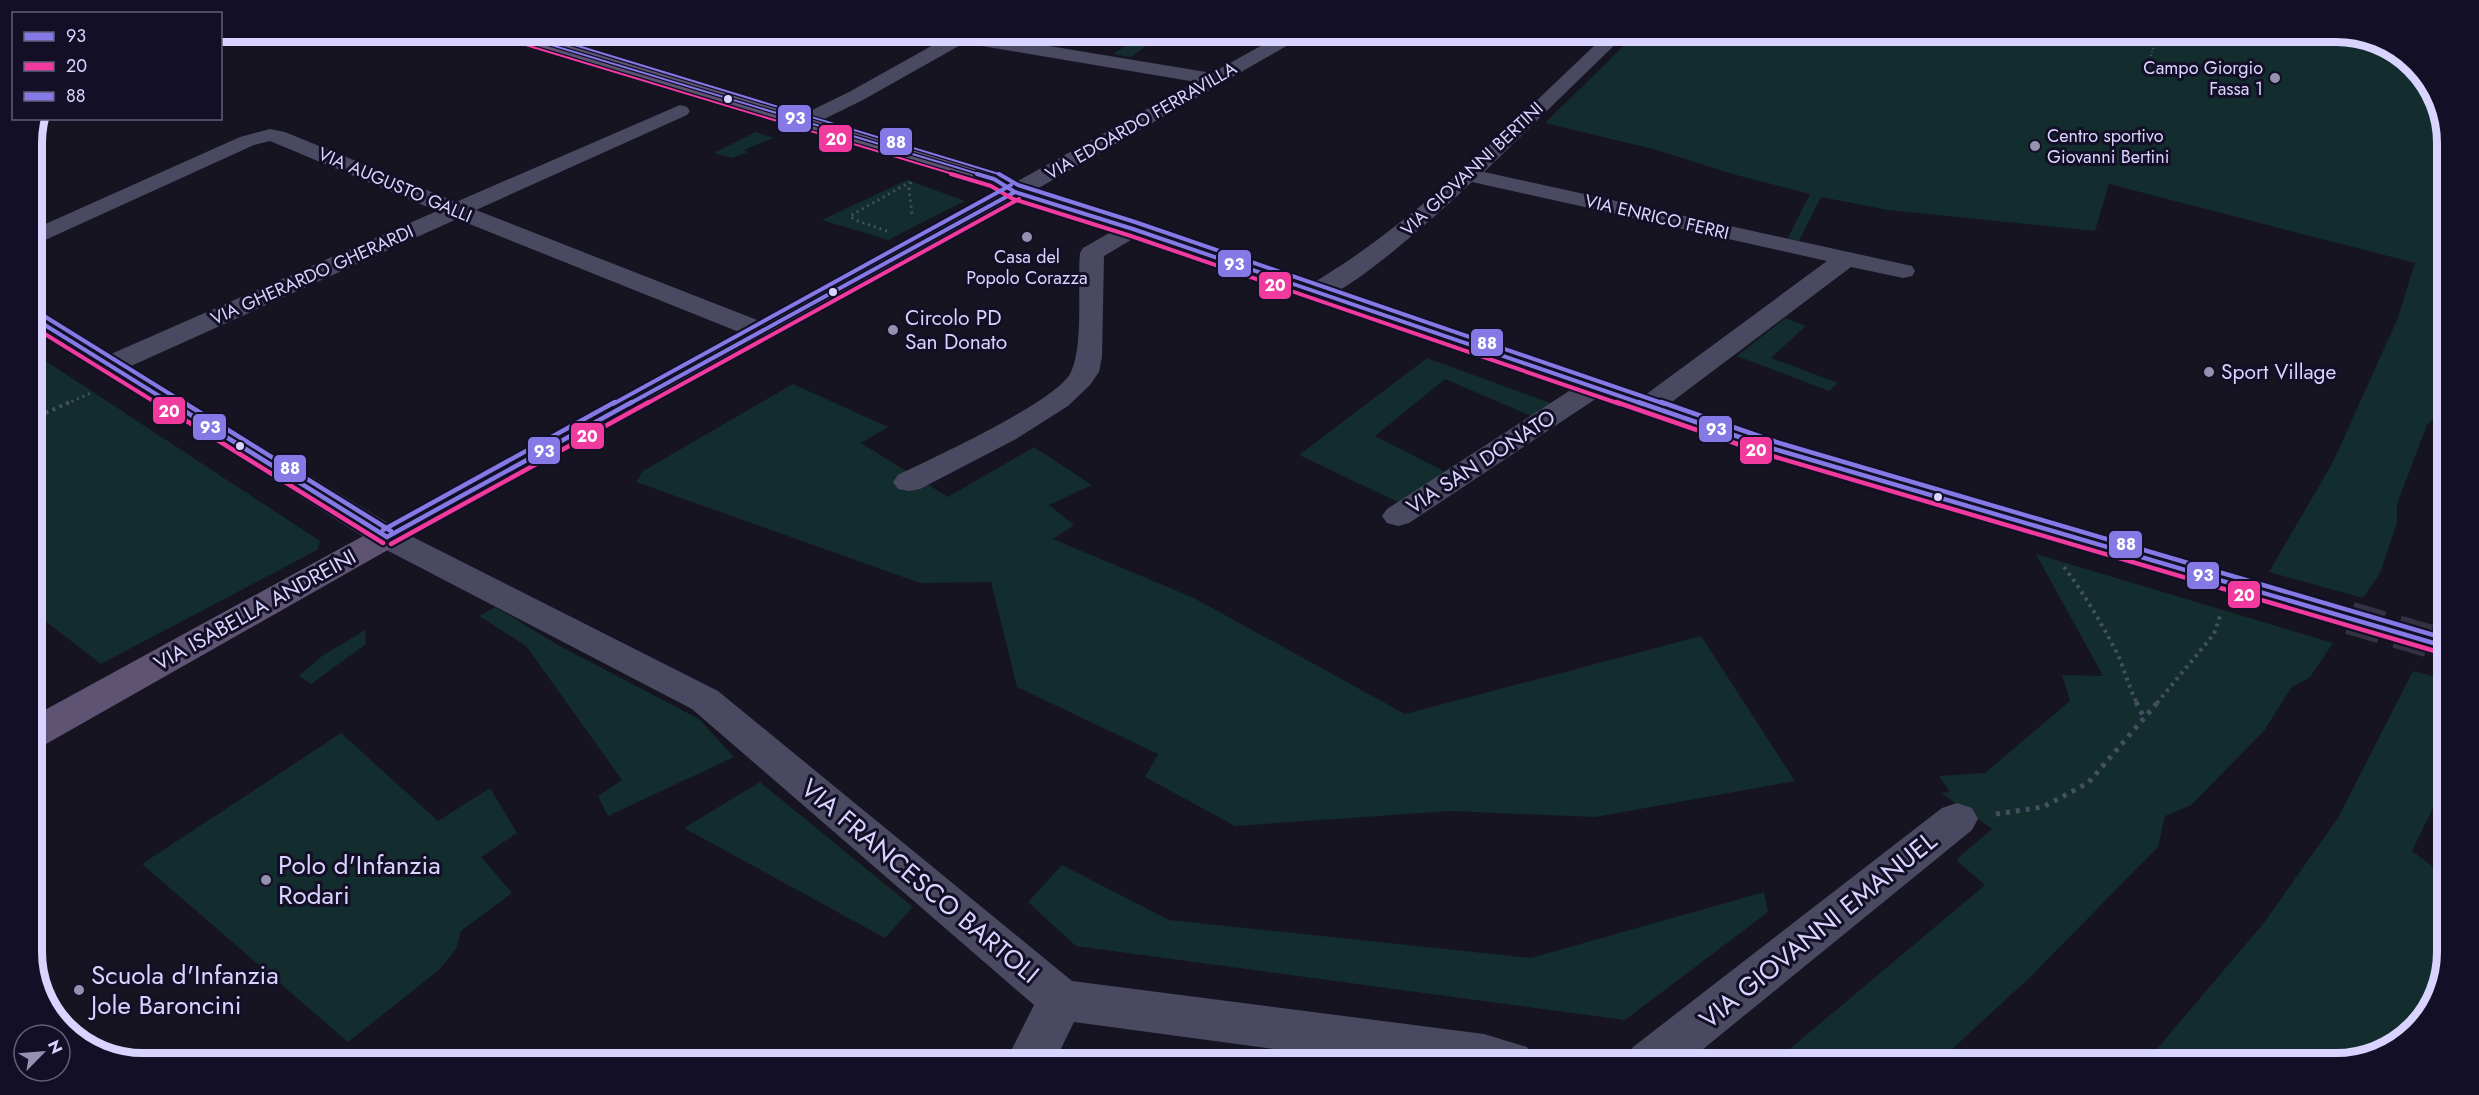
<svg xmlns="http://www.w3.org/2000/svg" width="2479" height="1095" viewBox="0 0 2479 1095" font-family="Jost,sans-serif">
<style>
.green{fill:#132c2d}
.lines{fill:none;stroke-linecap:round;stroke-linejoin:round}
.major-tunnel{stroke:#333142;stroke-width:33;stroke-dasharray:33 16;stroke-linecap:butt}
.path-far3{stroke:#44505f;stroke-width:2;stroke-dasharray:1.5 2;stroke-linecap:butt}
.path-far2{stroke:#44505f;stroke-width:3;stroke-dasharray:2 4;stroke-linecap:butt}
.path-far1{stroke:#44505f;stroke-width:4;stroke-dasharray:3 4.5;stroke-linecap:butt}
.path{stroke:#44505f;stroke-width:5;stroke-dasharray:4 6;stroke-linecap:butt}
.minor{fill:#4a4962;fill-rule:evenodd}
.major{fill:#5e5373;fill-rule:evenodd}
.bus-1-far2-casing{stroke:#130f26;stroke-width:4.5}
.bus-1-far1-casing{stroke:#130f26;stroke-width:8}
.bus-1-casing{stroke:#130f26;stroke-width:9}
.bus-2-far2-casing{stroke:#130f26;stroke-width:4.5}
.bus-2-far1-casing{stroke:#130f26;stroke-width:8}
.bus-2-casing{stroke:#130f26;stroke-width:9}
.bus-3-far2-casing{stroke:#130f26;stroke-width:4.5}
.bus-3-far1-casing{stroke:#130f26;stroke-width:8}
.bus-3-casing{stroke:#130f26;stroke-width:9}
.bus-1-far2{stroke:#8579e5;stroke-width:2}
.bus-1-far1{stroke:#8579e5;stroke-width:4}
.bus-1{stroke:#8579e5;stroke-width:4.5}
.bus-2-far2{stroke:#f13a9e;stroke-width:2}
.bus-2-far1{stroke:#f13a9e;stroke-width:4}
.bus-2{stroke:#f13a9e;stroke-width:4.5}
.bus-3-far2{stroke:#8579e5;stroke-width:2}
.bus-3-far1{stroke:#8579e5;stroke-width:4}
.bus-3{stroke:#8579e5;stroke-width:4.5}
.poi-dot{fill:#9591b1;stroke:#130f26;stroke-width:2}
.bus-dot{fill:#d9d4ff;stroke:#130f26;stroke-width:2}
.labels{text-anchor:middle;stroke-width:6;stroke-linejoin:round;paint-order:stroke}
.far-poi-label{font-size:18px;fill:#d9d4ff;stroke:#130f26;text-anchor:end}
.far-street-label{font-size:18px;fill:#d9d4ff;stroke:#130f26}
.poi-label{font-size:21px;fill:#d9d4ff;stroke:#130f26;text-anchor:start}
.street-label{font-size:21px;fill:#d9d4ff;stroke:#130f26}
.near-poi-label{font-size:26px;fill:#d9d4ff;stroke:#130f26;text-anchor:start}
.near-street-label{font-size:26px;fill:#d9d4ff;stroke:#130f26}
.rim{fill:none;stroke:#d9d4ff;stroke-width:8}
.line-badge{stroke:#130f26;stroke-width:2}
.badge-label{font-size:16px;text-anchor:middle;font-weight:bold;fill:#fff}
</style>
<rect width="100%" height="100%" fill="#161421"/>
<!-- green -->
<g class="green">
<path d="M1638,32H2336L2379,40L2428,81L2447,136V398C2438,406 2436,417 2427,425L2397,504V523L2380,573L2363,598L2269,572L2333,462L2397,320L2415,263L2109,184L2095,231L1888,210L1821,197L1799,241L1788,238L1810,194L1736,175L1653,149L1545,123Z"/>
<path d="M1144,34L1160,36L1131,57L1113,54Z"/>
<path d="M756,132L773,138L744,150L748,152L732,158L714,153Z"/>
<path d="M907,180L965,201L888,240L822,220Z"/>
<path d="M1785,318L1806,326L1771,358L1838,383L1829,391L1737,356Z"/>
<path d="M32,352L320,541L317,550L101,664L32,611Z"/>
<path d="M1427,358L1553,404L1536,418L1445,379L1375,436L1451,475L1402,504L1299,455Z"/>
<path d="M793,384L888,427L861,443L948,497L1034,447L1092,485L1049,505L1074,525L1053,539L1194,598L1405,714L1701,636L1795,781L1595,817L1450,811L1235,826L1145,777L1158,754L1017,687L991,582L920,583L636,482L643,471Z"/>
<path d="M2036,554L2333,643L2310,677L2291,688L2264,731L2191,805L2165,816L2158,847L2028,979L1937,1063H1773L1985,885L1957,861L1958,858L1992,829L1941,793L1950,792L1939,776L1985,773L2070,701L2062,675L2103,676Z"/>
<path d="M495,607L558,645L699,719L734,757L608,816L598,796L622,780L526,646L479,616Z"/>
<path d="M365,630L366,644L311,684L299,676L322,656Z"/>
<path d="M2413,671L2447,680V779L2412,851L2447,877V952L2439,995L2398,1044L2336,1063H2145L2263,924L2338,818Z"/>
<path d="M341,733L438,821L490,788L517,833L481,857L512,893L461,931L456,949L439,970L348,1042L142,864Z"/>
<path d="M760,782L913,907L885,938L684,828Z"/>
<path d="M1062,865L1169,920L1531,958L1764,892L1768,912L1625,1020L1076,946L1028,902Z"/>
</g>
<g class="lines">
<!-- major-tunnel -->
<path class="major-tunnel" d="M2350,618L2429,641"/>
<!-- path-far3 -->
<g class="path-far3">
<path d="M463,32L480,36"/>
<path d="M2151,56L2157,32"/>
</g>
<!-- path-far2 -->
<g class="path-far2">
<path d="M911,182L909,189L912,215"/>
<path d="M887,231L855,220L850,216L910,182"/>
<path d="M32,367L48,363"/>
<path d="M66,404L93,392"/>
</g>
<!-- path-far1 -->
<g class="path-far1">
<path d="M32,419L70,402"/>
<path d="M2064,567C2085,595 2102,624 2118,655C2125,671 2129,688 2137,703"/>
<path d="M2157,703L2214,634L2221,613"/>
</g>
<!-- path -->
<g class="path">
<path d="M2136,702L2145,719"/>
<path d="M1996,814L2043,807L2088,783L2158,702"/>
</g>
<!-- minor -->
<g class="minor">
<path d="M923,32H978L977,34L1212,73L1286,32H1307L1304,36L1023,197L1015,199L1007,197L1004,192L1007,187L1196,82L964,43L863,100L814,124H800L797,120L800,116L849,92L944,39L926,36Z"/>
<path d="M1609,32H1628L1484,172L1903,264L1912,266L1915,271L1912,276L1903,278L1851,267L1657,413L1647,416L1637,413L1633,407L1637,401L1827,261L1472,182C1448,205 1345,299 1315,300C1312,300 1309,298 1306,297L1302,292L1306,287C1419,222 1514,120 1609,32Z"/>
<path d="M680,105L687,107L690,111L687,115L476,210L772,326L776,332L772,338L763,340L754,338L457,219L131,366L399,530L718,691L1072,981L1484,1034L1527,1047L1534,1063H1377L1074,1022L1054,1063H1005L1034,1005L692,709L375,544L32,328V309L41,311L111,354L437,211L270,141L254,145L32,246V230L240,137L270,129L285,132L456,202Z"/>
<path d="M1133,222L1141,224L1145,229L1141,234L1104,256L1102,357L1099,372L1090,385L1068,406L1016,439L920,489L909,491L898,489L893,482L898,475C931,459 1058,401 1071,372C1084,344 1077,286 1080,253L1083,248L1125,224Z"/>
<path d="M1593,380L1603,382L1607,388L1603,394L1409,523L1398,526L1387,523L1382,516L1387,509L1583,382Z"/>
<path d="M1957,803L1972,808L1978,819L1972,830L1686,1063H1626L1633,1047L1942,808Z"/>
</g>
<!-- major -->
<g class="major">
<path d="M499,32H525L1002,174L1023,187L1224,252L1719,422L2362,610L2368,618L2362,626L2350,630L1699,434L1206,262L1017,200L843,299L599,430L46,744L32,748V717L579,418L825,289L999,192L986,184L502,36Z"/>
<path d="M2429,629L2447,634V659L2416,650L2411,641L2416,632Z"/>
</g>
<defs>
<path id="bus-1-far2" d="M508,32L982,175"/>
<g id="bus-1-far1">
<path d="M977,174L994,179L1015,192L1133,229L1643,404"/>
<path d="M32,317L172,404"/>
<path d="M629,404L1015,192"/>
</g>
<g id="bus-1">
<path d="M170,402L387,537"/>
<path d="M1638,402L1774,449L2447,647"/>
<path d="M387,537L632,402"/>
</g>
<path id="bus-2-far2" d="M506,39L956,175"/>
<g id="bus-2-far1">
<path d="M951,174L991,186L1013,199L1131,236L1620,404"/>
<path d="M32,326L158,404"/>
<path d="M646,404L1019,199"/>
</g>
<g id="bus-2">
<path d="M156,402L383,543"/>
<path d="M1616,402L1772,456L2445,654"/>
<path d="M391,544L649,402"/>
</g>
<path id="bus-3-far2" d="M532,32L1002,175"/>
<g id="bus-3-far1">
<path d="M999,174L1018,185L1135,222L1665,404"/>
<path d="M36,311L186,404"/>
<path d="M613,404L1011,185"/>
</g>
<g id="bus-3">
<path d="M183,402L391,531"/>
<path d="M1661,402L1776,442L2447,639"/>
<path d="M383,530L615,402"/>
</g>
</defs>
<!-- bus-1-far2 casing -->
<use href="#bus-1-far2" class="bus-1-far2-casing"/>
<!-- bus-1-far1 casing -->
<use href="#bus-1-far1" class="bus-1-far1-casing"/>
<!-- bus-1 casing -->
<use href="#bus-1" class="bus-1-casing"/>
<!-- bus-2-far2 casing -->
<use href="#bus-2-far2" class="bus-2-far2-casing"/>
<!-- bus-2-far1 casing -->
<use href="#bus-2-far1" class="bus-2-far1-casing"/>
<!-- bus-2 casing -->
<use href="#bus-2" class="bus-2-casing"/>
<!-- bus-3-far2 casing -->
<use href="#bus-3-far2" class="bus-3-far2-casing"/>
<!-- bus-3-far1 casing -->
<use href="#bus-3-far1" class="bus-3-far1-casing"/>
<!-- bus-3 casing -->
<use href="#bus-3" class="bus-3-casing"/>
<!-- bus-1-far2 -->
<use href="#bus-1-far2" class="bus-1-far2"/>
<!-- bus-1-far1 -->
<use href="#bus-1-far1" class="bus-1-far1"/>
<!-- bus-1 -->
<use href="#bus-1" class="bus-1"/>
<!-- bus-2-far2 -->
<use href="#bus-2-far2" class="bus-2-far2"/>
<!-- bus-2-far1 -->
<use href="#bus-2-far1" class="bus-2-far1"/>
<!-- bus-2 -->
<use href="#bus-2" class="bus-2"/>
<!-- bus-3-far2 -->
<use href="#bus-3-far2" class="bus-3-far2"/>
<!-- bus-3-far1 -->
<use href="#bus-3-far1" class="bus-3-far1"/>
<!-- bus-3 -->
<use href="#bus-3" class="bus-3"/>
</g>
<!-- markers -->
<g class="poi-dot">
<circle cx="2275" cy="78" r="6"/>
<circle cx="2035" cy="146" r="6"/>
<circle cx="1027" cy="237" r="6"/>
<circle cx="893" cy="330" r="6"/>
<circle cx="2209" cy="372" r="6"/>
<circle cx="266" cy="880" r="6"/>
<circle cx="79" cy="990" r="6"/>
</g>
<g class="bus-dot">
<circle cx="728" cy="99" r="5"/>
<circle cx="833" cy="292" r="5"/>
<circle cx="240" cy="446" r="5"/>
<circle cx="1938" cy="497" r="5"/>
</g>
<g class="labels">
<!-- far-poi labels -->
<g class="far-poi-label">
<text x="2263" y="74">Campo Giorgio<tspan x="2263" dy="21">Fassa 1</tspan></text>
<text x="2047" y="142" text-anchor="start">Centro sportivo<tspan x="2047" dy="21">Giovanni Bertini</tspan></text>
<text x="1027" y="263" text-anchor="middle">Casa del<tspan x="1027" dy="21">Popolo Corazza</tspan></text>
</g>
<!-- far-street labels -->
<g class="far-street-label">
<text transform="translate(1141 121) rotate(-30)" y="6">VIA EDOARDO FERRAVILLA</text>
<text transform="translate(1472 169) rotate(-43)" y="6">VIA GIOVANNI BERTINI</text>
<text transform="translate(395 185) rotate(23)" y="6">VIA AUGUSTO GALLI</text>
<text transform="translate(1657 217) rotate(13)" y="6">VIA ENRICO FERRI</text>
<text transform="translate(312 275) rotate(-24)" y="6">VIA GHERARDO GHERARDI</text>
</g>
<!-- poi labels -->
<g class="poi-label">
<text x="905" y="325">Circolo PD<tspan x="905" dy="24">San Donato</tspan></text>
<text x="2221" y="379">Sport Village</text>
</g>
<!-- street labels -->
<g class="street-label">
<text transform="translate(1481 462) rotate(-33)" y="7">VIA SAN DONATO</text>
<text transform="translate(255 610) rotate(-29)" y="7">VIA ISABELLA ANDREINI</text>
</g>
<!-- near-poi labels -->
<g class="near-poi-label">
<text x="278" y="874">Polo d'Infanzia<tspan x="278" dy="30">Rodari</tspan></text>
<text x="91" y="984">Scuola d'Infanzia<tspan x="91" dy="30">Jole Baroncini</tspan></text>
</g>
<!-- near-street labels -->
<g class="near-street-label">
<text transform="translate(920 881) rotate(40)" y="9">VIA FRANCESCO BARTOLI</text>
<text transform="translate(1818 930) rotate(-39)" y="9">VIA GIOVANNI EMANUEL</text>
</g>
</g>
<!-- crop -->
<path d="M0 0H2479V1095H0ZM143 42H2336A101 101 0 0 1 2437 143V952A101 101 0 0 1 2336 1053H143A101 101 0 0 1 42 952V143A101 101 0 0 1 143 42Z" fill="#130f26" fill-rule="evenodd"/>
<path class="rim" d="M143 42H2336A101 101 0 0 1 2437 143V952A101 101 0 0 1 2336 1053H143A101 101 0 0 1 42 952V143A101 101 0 0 1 143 42Z"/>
<g class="line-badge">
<rect x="777" y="104" width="35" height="29" rx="6" fill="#8579e5"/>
<rect x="818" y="124" width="35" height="29" rx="6" fill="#f13a9e"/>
<rect x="879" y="127" width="34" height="29" rx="6" fill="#8579e5"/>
<rect x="1217" y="249" width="35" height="29" rx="6" fill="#8579e5"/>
<rect x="1258" y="271" width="34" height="29" rx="6" fill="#f13a9e"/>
<rect x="1470" y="328" width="34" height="29" rx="6" fill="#8579e5"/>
<rect x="152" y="396" width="34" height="29" rx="6" fill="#f13a9e"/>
<rect x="192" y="413" width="35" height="28" rx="6" fill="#8579e5"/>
<rect x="1698" y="415" width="35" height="28" rx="6" fill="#8579e5"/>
<rect x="570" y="422" width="35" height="28" rx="6" fill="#f13a9e"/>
<rect x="1739" y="436" width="34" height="29" rx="6" fill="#f13a9e"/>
<rect x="527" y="436" width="34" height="29" rx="6" fill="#8579e5"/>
<rect x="273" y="454" width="34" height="29" rx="6" fill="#8579e5"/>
<rect x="2108" y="530" width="35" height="29" rx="6" fill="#8579e5"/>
<rect x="2186" y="561" width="34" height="29" rx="6" fill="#8579e5"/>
<rect x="2227" y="580" width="34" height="29" rx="6" fill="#f13a9e"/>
</g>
<g class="badge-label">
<text x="795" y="124">93</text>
<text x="836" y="145">20</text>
<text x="896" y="148">88</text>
<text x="1234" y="270">93</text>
<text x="1275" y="291">20</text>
<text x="1487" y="349">88</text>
<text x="169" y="417">20</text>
<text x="210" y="433">93</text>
<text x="1716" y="435">93</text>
<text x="587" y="442">20</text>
<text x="1756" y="456">20</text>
<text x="544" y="457">93</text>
<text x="290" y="474">88</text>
<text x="2126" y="550">88</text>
<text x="2203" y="581">93</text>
<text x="2244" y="601">20</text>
</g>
<!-- legend -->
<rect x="12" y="12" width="210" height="108" fill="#130f26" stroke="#625e7d" stroke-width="1.5"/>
<rect x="24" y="32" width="30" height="9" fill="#8579e5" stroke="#625e7d" stroke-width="1.5"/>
<text x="66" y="42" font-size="18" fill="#d9d4ff">93</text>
<rect x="24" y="62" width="30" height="9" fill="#f13a9e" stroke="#625e7d" stroke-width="1.5"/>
<text x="66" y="72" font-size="18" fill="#d9d4ff">20</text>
<rect x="24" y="92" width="30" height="9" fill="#8579e5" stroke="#625e7d" stroke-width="1.5"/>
<text x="66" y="102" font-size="18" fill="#d9d4ff">88</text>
<!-- north arrow -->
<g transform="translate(42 1053) rotate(65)"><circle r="28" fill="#130f26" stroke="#625e7d" stroke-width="1.5"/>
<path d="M0-4.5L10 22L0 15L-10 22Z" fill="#9591b1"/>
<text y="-9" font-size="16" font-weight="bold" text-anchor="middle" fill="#d9d4ff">N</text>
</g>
</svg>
